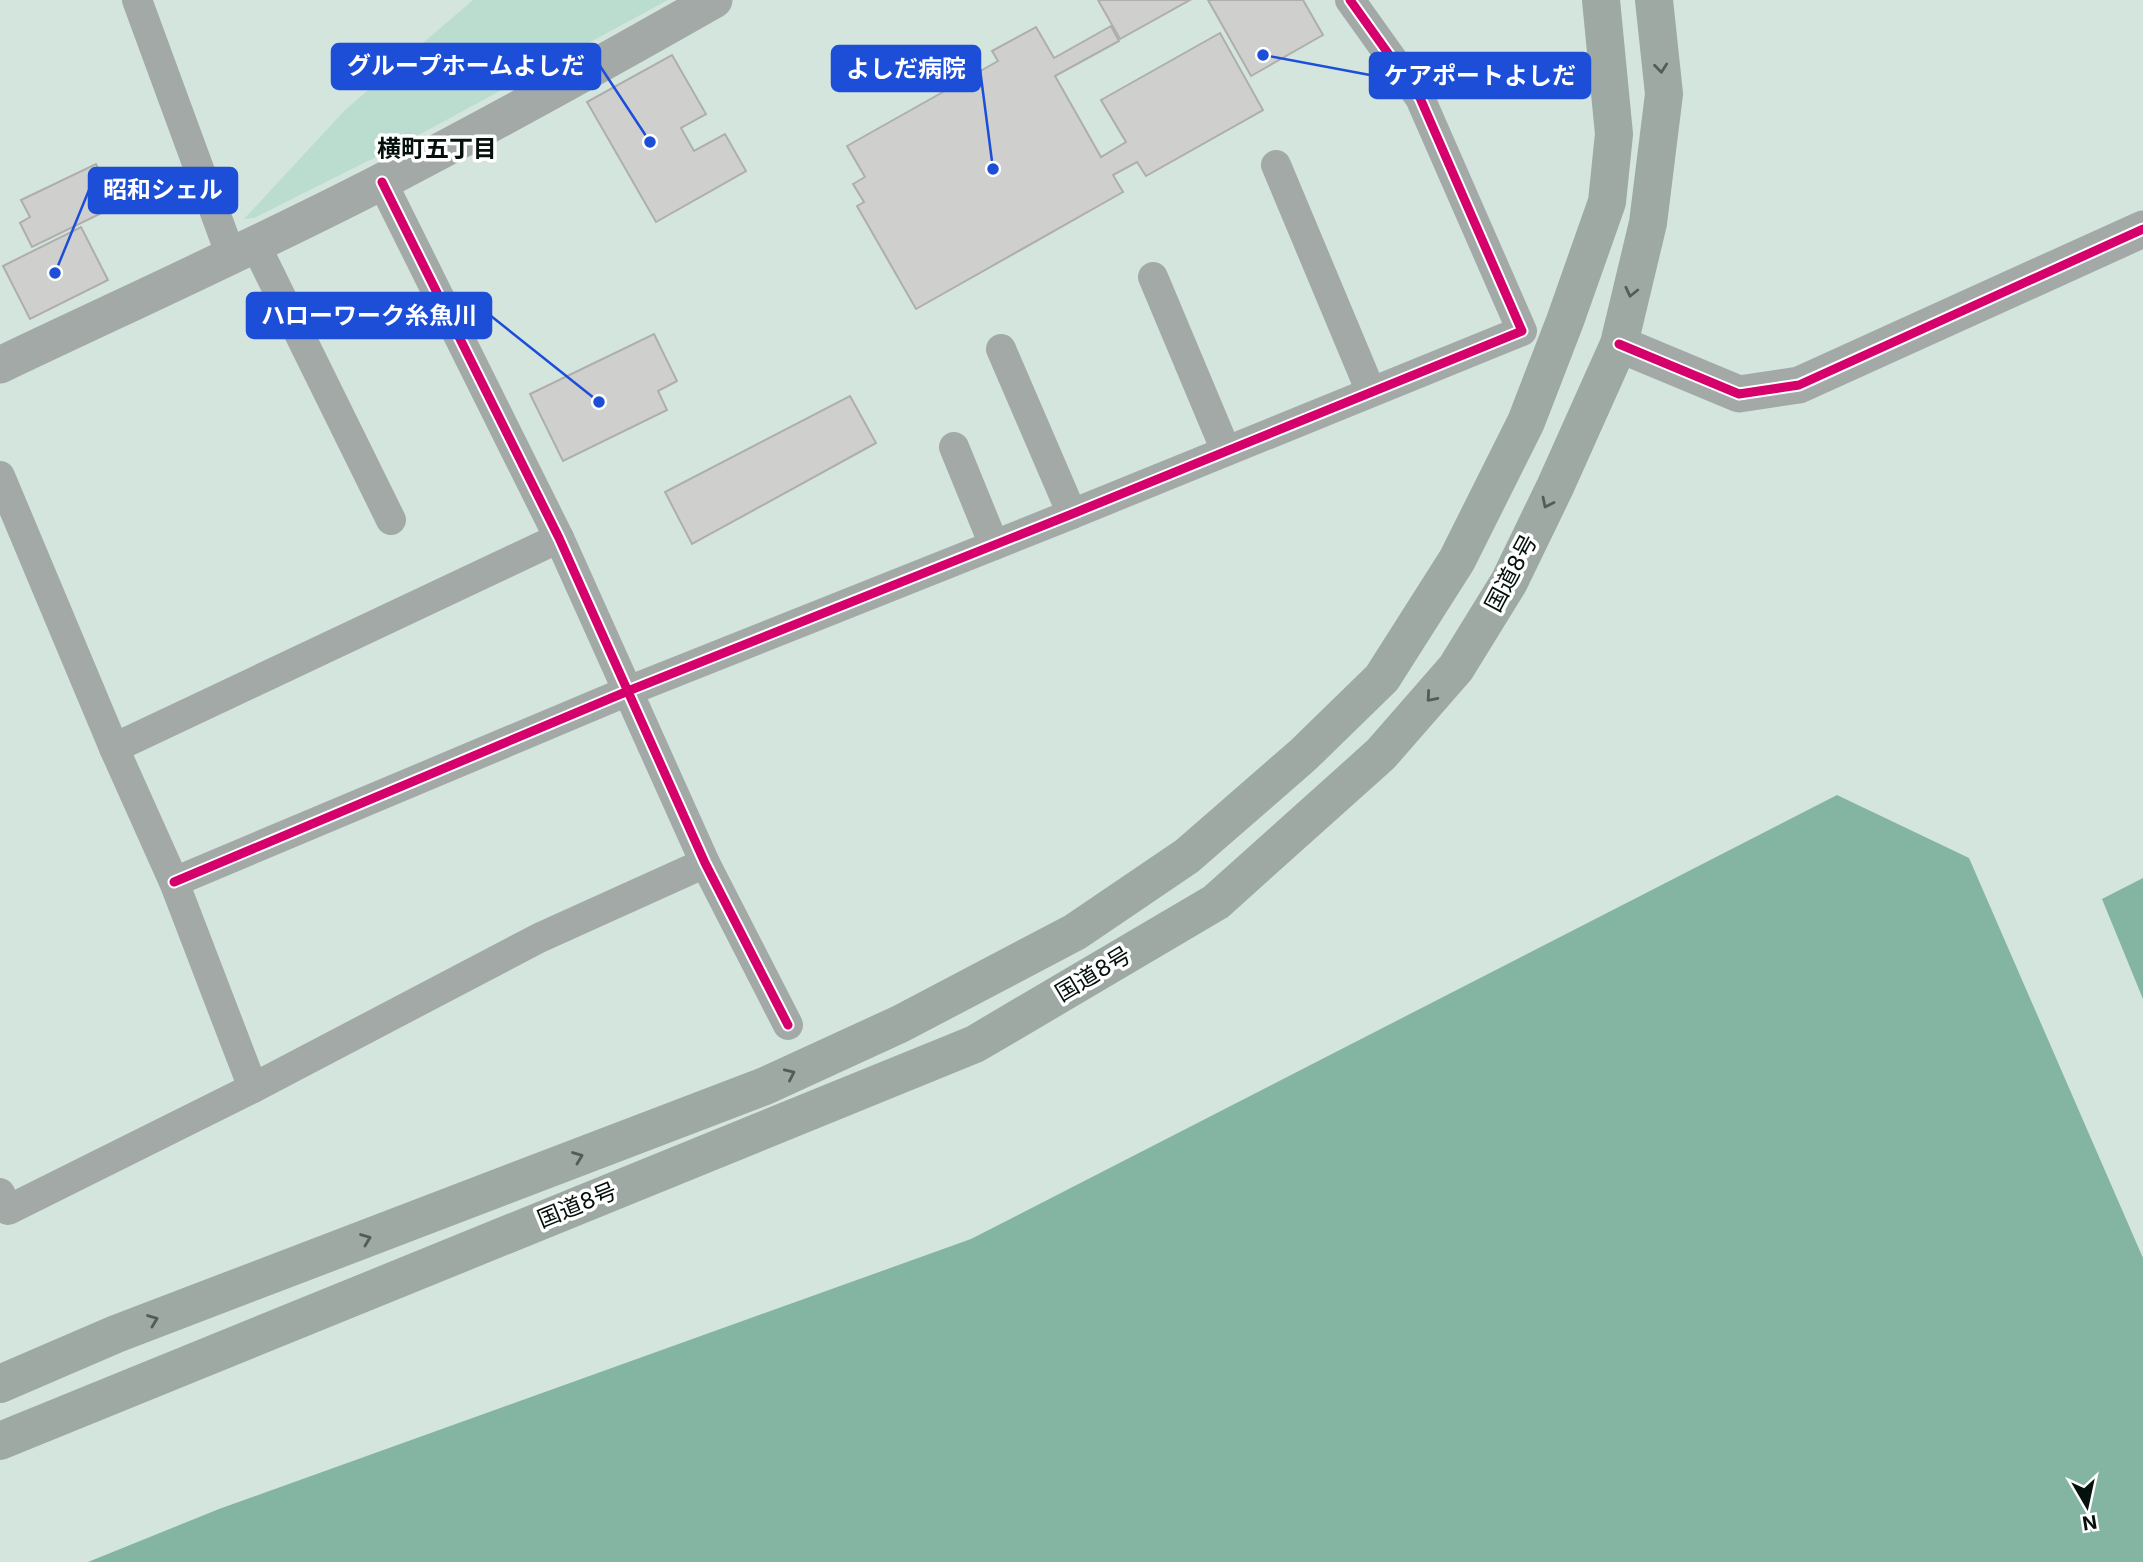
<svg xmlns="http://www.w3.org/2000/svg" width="2143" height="1562" viewBox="0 0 2143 1562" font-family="Inter,'Noto Sans JP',sans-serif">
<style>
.green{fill:#baddcf}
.water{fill:#83b5a2}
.building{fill:#cfd0ce;stroke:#aeafac;stroke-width:2}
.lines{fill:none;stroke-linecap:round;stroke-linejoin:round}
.minor{stroke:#a3a9a6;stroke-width:30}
.tertiary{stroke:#a3a9a6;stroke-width:37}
.trunk{stroke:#9ea9a4;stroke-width:38}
.cycleway-casing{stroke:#fff;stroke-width:13}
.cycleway{stroke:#d6006c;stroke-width:9}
.oneway{stroke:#525d58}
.labels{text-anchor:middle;stroke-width:7;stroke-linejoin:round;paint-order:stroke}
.street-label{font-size:23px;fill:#05110c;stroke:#fff}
.neighbourhood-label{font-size:24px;font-weight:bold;fill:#05110c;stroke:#fff}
.leader{fill:none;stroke:#1d4ed8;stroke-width:2.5}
.callout-dot{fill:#1d4ed8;stroke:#fff;stroke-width:2.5}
.callout{fill:#1d4ed8;stroke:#1d4ed8;stroke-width:2.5}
.callout-label{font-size:24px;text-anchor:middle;font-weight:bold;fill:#fff}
</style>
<rect width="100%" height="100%" fill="#d4e5de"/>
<!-- green -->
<path class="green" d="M473,0H668L400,145L254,218L244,219L345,110Z"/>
<!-- water -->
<g class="water">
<path d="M1837,795L1969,858L2143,1258V1562H88L219,1509L971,1239Z"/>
<path d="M2143,878V999L2102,899Z"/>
</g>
<!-- building -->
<g class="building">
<path d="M1098,0H1190L1120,39Z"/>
<path d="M1208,0H1303L1323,35L1251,76Z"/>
<path d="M1111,26L1119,41L1055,76L1101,157L1126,142L1101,100L1220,33L1263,110L1146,176L1137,162L1113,175L1123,192L916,309L857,206L864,202L853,184L865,177L847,146L998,61L992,51L1036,27L1054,58Z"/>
<path d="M672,55L706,114L681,128L694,151L725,134L746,171L656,222L587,102Z"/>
<path d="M96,164L116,206L32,247L20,223L30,217L21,200Z"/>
<path d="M81,227L108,280L30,319L3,266Z"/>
<path d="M654,334L677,381L658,391L667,410L563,461L530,394Z"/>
<path d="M850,396L876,443L692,544L665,492Z"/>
</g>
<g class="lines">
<!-- minor -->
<g class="minor">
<path d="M137,0L231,256"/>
<path d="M1276,165L1371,392"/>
<path d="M382,182L559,538L705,863L788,1025"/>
<path d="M255,244L391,520"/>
<path d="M1153,277L1226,451"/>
<path d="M1001,349L1072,514"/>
<path d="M954,447L994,545"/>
<path d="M0,476L114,748L174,882L253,1088"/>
<path d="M114,748L559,538"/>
<path d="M174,882L628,691L1072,514L1522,331L1420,98L1350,0"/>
<path d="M0,1193L8,1210L253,1088L539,938L705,863"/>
</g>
<!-- tertiary -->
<g class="tertiary">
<path d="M1619,344L1739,394L1799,385L2143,229"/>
<path d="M0,365C128,304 257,246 383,181C495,123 605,62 714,0"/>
</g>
<!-- trunk -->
<g class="trunk">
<path d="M0,1384L116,1334L765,1086L900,1024L1075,932L1187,856L1303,755L1382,678L1457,560L1526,422L1565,321L1607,202L1614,134L1601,0"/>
<path d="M0,1441L975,1044L1216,902L1381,754L1456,668L1509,582L1555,487L1619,344L1648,223L1664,94L1654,0"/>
</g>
<defs>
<g id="cycleway">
<path d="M382,182L559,538L705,863L788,1025"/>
<path d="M1619,344L1739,394L1799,385L2143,229"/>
<path d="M174,882L628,691L1072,514L1522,331L1420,98L1350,0"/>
</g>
</defs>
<!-- cycleway casing -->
<use href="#cycleway" class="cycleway-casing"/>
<!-- cycleway -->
<use href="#cycleway" class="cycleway"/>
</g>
<!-- one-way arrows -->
<defs><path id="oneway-chevron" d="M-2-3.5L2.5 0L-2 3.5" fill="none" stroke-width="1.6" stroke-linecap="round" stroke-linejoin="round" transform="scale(1.75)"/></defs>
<g class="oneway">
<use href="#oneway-chevron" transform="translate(1661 68) rotate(84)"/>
<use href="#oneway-chevron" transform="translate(1631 292) rotate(103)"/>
<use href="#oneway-chevron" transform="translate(1547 503) rotate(116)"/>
<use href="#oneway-chevron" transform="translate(1431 697) rotate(131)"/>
<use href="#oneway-chevron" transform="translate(790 1074) rotate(-25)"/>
<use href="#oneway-chevron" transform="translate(578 1157) rotate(-21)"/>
<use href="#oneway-chevron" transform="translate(366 1239) rotate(-21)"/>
<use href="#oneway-chevron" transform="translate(153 1320) rotate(-21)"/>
</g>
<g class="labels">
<!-- street labels -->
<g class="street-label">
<text transform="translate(1511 573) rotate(-62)" y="8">国道8号</text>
<text transform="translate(1093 974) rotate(-31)" y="8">国道8号</text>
<text transform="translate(577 1205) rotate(-22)" y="8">国道8号</text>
</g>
<!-- neighbourhood labels -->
<g class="neighbourhood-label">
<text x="437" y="157">横町五丁目</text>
</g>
</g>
<!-- callouts -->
<path class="leader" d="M650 142L600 66M993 169L980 69M1263 55L1370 75M55 273L89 190M599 402L491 316"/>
<g class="callout-dot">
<circle cx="650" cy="142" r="7"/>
<circle cx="993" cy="169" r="7"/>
<circle cx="1263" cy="55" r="7"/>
<circle cx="55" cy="273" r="7"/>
<circle cx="599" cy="402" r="7"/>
</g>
<g class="callout">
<rect x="332" y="44" width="268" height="45" rx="7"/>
<rect x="832" y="46" width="148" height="45" rx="7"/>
<rect x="1370" y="53" width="220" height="45" rx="7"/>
<rect x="89" y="168" width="148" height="45" rx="7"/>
<rect x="247" y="293" width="244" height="45" rx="7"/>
</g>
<g class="callout-label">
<text x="466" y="74">グループホームよしだ</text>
<text x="906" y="77">よしだ病院</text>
<text x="1480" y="84">ケアポートよしだ</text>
<text x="163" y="198">昭和シェル</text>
<text x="369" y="324">ハローワーク糸魚川</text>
</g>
<!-- north arrow -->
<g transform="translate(2087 1506) rotate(171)" stroke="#ffffff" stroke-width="5" paint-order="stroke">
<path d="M0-5L12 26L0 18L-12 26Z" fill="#05110c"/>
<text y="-10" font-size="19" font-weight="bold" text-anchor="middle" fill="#05110c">N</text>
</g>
</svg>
